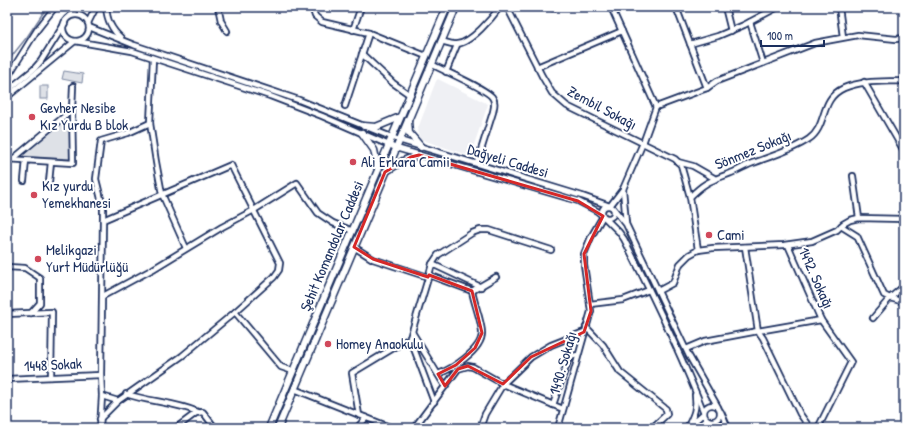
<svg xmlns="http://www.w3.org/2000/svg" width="911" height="435" viewBox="0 0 911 435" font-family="'Patrick Hand',sans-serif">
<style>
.built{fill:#eff0f4}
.green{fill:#dee1e7;stroke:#7c88a2}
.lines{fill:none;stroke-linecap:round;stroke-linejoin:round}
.stream{stroke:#77839f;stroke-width:1.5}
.minor-casing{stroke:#1b2f5e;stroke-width:8}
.major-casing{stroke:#1b2f5e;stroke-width:9}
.minor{stroke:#fff;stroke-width:4.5}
.major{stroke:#fff;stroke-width:6}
.marked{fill:none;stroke:#d62828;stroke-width:3;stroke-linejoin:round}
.poi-dot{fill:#d1495b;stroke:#fff;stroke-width:1.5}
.labels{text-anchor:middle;stroke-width:4;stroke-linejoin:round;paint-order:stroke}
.poi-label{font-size:15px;fill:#1b2f5e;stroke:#fff;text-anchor:start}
.street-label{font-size:15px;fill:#1b2f5e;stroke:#fff}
</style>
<rect width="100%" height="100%" fill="#fff"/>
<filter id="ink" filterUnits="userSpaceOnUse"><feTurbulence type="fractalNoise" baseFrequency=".025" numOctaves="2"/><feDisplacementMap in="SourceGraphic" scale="8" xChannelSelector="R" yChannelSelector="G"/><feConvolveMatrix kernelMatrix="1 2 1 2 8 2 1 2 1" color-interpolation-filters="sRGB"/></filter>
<g filter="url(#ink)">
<!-- built -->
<path class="built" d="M438,79L488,104L470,156L420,139L417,131L436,81Z"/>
<!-- green -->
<g class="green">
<path d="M64,71L83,74L82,83L62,79Z"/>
<rect x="40" y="86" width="8" height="13"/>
<path d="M71,112V159L19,156Z"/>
</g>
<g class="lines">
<!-- stream -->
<path class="stream" d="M7,62L27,37L47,7"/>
<defs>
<g id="minor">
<path d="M106,7C107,20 111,29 121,38"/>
<path d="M218,7L221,21L227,31"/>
<path d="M312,7L315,16L322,22L369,33L426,56"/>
<path d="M507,7L542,76L552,93L567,106L675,159L681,165L690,197L698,250"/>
<path d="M553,7V8"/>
<path d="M611,7L656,107"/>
<path d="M676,7L707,88"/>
<path d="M725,7L731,31"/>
<path d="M839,7L843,37"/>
<circle cx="76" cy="28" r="13"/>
<path d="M70,16L79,7"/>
<path d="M750,22L763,63"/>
<path d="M88,23L96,7"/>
<path d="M89,27L134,45L299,100L399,140L582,196L610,206L623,189L643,143L656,107"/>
<path d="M353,30L361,7"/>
<path d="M441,41C446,42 452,45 457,44C471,43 492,18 500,7"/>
<path d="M690,44L718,36L744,25L778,7"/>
<path d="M362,54L393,83L410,95"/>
<path d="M153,58L150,123L156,162L162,194L186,248"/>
<path d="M431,64C444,71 485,88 492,97C496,102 494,107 493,112L477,163"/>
<path d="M537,67L622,31"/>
<path d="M446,72L457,45"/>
<path d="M7,78L37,30L55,7"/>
<path d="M864,82L904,151"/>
<path d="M7,91L34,69L41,61L65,23"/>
<path d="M7,97L75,41L132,51L270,96L322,116L396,148L578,201L597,211L603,216L591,237L584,254V265L591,311L558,428"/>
<path d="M345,106L369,33"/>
<path d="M656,107L707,88L717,81L815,43L858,35L896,39L904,38"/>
<path d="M7,159L73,163L72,110L73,86"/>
<path d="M13,159L72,110"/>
<path d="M678,162L693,166L714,178"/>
<path d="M853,176L859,218"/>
<path d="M24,181L26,160"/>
<path d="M49,182L51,162"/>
<path d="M623,189L626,223"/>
<path d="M690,197C706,181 711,181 731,173C740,170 747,164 756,162C774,155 793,150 809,139C828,126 819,99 844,88C863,80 884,82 904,81"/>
<circle cx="608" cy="212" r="6"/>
<path d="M613,208L626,224L689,356L718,407"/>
<path d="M605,218L619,232L624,239C653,296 681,353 704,413L687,428"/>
<path d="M103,220L231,165L280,263L279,270L274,277L235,312"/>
<path d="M841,226L857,236L884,295L890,298L904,302"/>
<path d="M788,245L821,320L851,362L818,428"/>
<path d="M354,247L373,259L428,277"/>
<path d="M432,264L481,287"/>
<path d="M7,267L25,268L40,278V303L31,313"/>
<path d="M429,275L432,264L438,255L472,233L480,230H489L551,250"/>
<path d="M658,291L673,283L680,264L689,255L698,250L713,248L784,245L812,241L837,230L843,224L850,220L859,218L904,219"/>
<path d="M103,296L153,269L222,227L254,210L297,183L318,213L333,223L353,231"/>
<path d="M590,304L623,300L649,290"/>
<path d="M7,314L52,312L51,377"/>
<path d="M873,318L890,298L904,286"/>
<path d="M586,327L603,345L620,372L666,409L667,414L652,428"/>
<path d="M412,332L445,386"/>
<path d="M410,338L429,275L472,291L496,277"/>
<path d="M686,349L705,341L758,331L745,247"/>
<path d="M438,374C452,369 482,350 482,333C482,322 474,303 472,291"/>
<path d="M7,379L101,375"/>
<path d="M294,389L392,428"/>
<path d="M126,394C150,402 175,402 198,412"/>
<path d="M102,396L118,401"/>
<circle cx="712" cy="413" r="8"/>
<path d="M553,405L568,361L573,356L578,355"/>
<path d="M721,412L728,428"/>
<path d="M359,415L352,373L410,338L434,402"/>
<path d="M100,419L118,401L182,356L235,312L281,367L293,371"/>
<path d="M688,426C694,415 697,407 695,395"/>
<path d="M100,428L102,396L101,375L103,220V207L96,179L101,141L128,133L150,123"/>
<path d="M176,428L196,413L203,412L215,428"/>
<path d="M357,428L366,418"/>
<path d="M414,428L458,369L468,366L473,367L503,384L531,357L551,345L584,332"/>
<path d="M480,428L485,414L503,384L563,409"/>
<path d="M697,428L707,420L711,428"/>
<path d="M810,428L800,414L763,338L758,331L821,320"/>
</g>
<g id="major">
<path d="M408,121L409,133L421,147"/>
<path d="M364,126L376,127L400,117"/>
<path d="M362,133L374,150L378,169"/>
<path d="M385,172L403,161L419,155"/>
<path d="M269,428L447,7"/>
<path d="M278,428L456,7"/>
</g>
</defs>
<!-- minor casing -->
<use href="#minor" class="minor-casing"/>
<!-- major casing -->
<use href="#major" class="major-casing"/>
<!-- minor -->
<use href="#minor" class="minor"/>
<!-- major -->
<use href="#major" class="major"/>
</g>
</g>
<!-- marked area -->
<path class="marked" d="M419,155L578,201L603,216L584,254L591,311L584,332L531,357L503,384L468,366L458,369L445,386L438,374L456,365L475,348L482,333L472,291L429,275L428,277L373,259L354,247L385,172L411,157Z"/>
<!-- markers -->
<g class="poi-dot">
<circle cx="32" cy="117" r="4"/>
<circle cx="353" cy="162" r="4"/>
<circle cx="34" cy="195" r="4"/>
<circle cx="709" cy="235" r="4"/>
<circle cx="38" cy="259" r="4"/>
<circle cx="328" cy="344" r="4"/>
</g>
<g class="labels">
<!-- poi labels -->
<g class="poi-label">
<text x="40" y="113">Gevher Nesibe<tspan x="40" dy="17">Kız Yurdu B blok</tspan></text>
<text x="361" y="167">Ali Erkara Camii</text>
<text x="42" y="191">Kız yurdu<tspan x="42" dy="17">Yemekhanesi</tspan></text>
<text x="717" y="240">Cami</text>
<text x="46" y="255">Melikgazi<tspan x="46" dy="17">Yurt Müdürlüğü</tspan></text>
<text x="336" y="349">Homey Anaokulu</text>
</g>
<!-- street labels -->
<g class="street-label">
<text transform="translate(602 108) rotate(28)" y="5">Zembil Sokağı</text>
<text transform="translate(753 150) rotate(-22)" y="5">Sönmez Sokağı</text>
<text transform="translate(508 161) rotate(17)" y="5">Dağyeli Caddesi</text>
<text transform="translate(332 246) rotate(-67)" y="5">Şehit Komandolar Caddesi</text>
<text transform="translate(816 278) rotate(66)" y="5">1492. Sokağı</text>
<text transform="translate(563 363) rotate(-74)" y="5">1490. Sokağı</text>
<text transform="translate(53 365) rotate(-3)" y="5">1448 Sokak</text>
</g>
</g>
<!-- margin -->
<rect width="911" height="435" fill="none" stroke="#fff" stroke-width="24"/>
<rect x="12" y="12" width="887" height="411" fill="none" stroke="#1b2f5e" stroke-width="1.5" filter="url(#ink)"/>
<!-- scale -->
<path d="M761 40v6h63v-6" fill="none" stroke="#1b2f5e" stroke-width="2"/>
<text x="767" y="40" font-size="12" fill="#1b2f5e" stroke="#ffffff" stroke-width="3" paint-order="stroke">100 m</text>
</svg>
